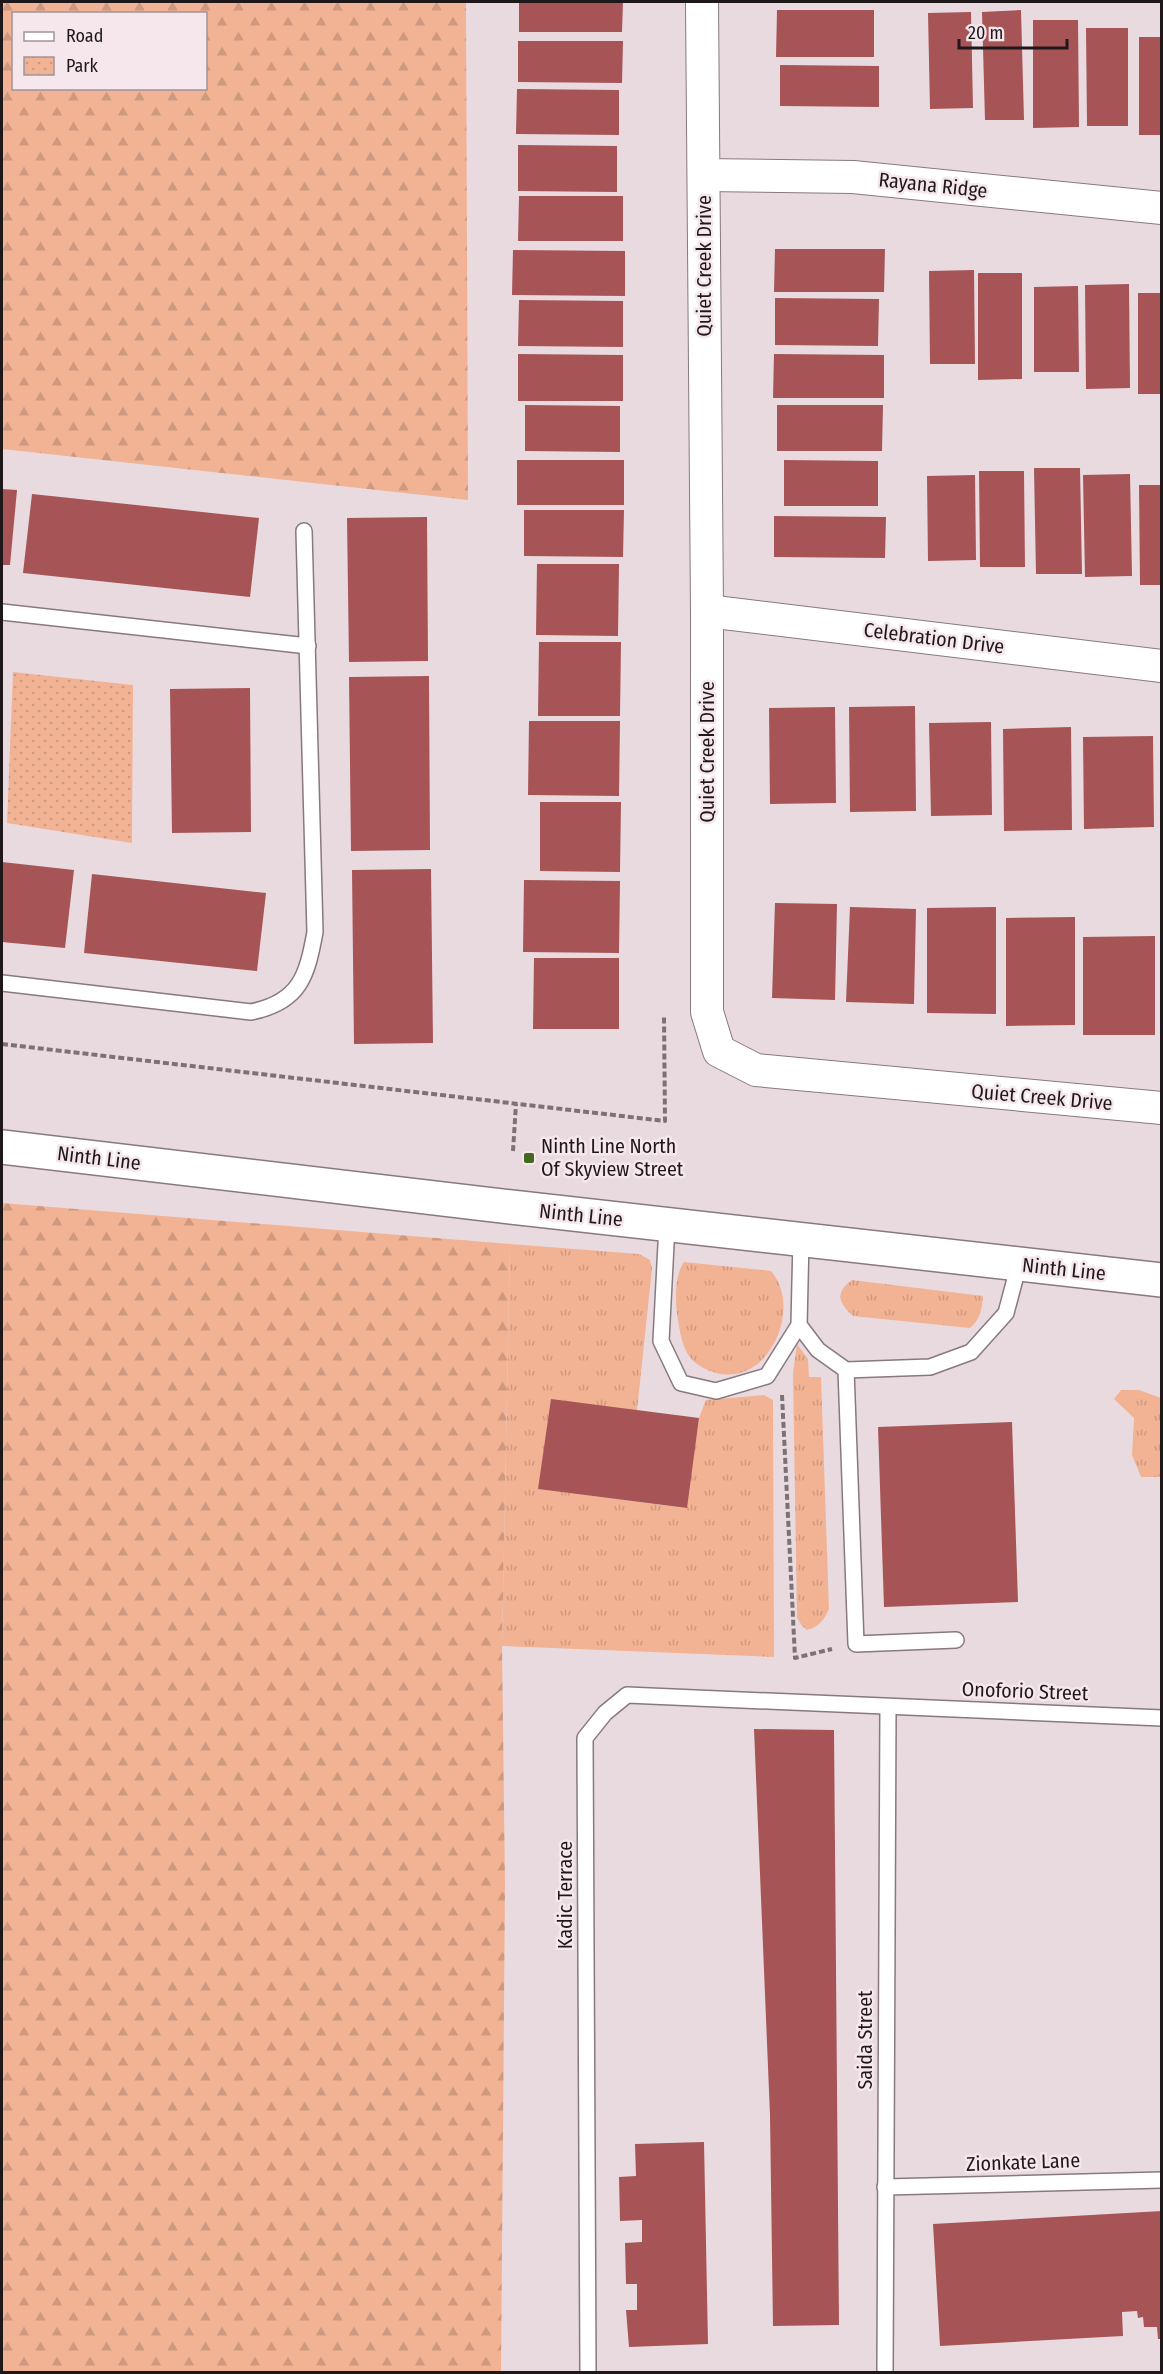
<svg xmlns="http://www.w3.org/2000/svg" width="1163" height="2374" viewBox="0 0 1163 2374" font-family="'Fira Sans Condensed',sans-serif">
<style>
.grass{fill:url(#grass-tufts)}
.forest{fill:url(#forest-firs);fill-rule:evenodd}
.park{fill:url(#park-dots)}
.building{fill:#a65456}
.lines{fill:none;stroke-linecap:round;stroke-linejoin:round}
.lane-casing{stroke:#87797f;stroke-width:18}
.street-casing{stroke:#87797f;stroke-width:34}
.secondary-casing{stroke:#87797f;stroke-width:36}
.path{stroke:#7c7276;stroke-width:4;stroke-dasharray:6 3;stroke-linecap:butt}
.lane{stroke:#fff;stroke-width:15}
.street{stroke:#fff;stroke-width:32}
.secondary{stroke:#fff;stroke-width:33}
.poi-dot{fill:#446820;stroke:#f6e7ed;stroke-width:2}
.labels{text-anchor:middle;stroke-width:5;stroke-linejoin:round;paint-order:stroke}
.street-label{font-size:20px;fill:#1e181b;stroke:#f6e7ed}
.poi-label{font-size:20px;fill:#1e181b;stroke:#f6e7ed;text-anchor:start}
</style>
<defs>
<pattern id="grass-tufts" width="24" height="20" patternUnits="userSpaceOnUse" patternTransform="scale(1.5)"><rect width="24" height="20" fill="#f2b394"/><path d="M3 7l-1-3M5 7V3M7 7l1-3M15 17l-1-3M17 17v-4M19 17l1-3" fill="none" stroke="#cf997f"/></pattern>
<pattern id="forest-firs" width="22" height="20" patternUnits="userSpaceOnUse" patternTransform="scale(1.5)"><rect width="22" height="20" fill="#f2b394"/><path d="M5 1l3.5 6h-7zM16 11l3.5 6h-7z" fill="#cf997f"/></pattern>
<pattern id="park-dots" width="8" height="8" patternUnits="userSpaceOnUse" patternTransform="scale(1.5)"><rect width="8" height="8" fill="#f2b394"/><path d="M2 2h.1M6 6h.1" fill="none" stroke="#cf997f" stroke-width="1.8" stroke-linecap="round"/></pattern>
</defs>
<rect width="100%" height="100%" fill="#e9dae0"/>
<!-- grass -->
<g class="grass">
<path d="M510,1244L639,1254L650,1260L652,1269L637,1410L538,1489L686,1508L699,1418L706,1400L764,1395L773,1400L774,1657L502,1646Z"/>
<path d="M684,1262L771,1271C804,1309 767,1390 713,1372C686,1363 682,1346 678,1320C675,1303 674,1276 684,1262Z"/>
<path d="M852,1280L983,1296C982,1309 980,1320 970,1328L853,1316C839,1303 834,1293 852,1280Z"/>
<path d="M797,1344L808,1359L809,1377H821L829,1609C824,1620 819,1627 807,1630L802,1626L797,1618L793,1373Z"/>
<path d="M1121,1390H1139L1161,1398L1162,1474L1159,1477H1141L1132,1455L1134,1418L1114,1399Z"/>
</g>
<!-- forest -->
<g class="forest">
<path d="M2,2H466L468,500L2,449ZM14,14H206V88H14Z"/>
<path d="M2,1203L510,1244L502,1646L505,1885L501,2372H2Z"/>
</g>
<!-- park -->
<path class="park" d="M13,672L133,685L132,843L7,823Z"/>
<!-- building -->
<g class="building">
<path d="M519,2H623L622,32H519Z"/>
<path d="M777,10H874V57H776Z"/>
<path d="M1021,10L1024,120H985L982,12Z"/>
<path d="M971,12L973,108L930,109L928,13Z"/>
<path d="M1033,20H1078L1079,127L1033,128Z"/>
<path d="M1086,28H1128V126H1087Z"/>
<rect x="1139" y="37" width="23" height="98"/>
<path d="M518,41H623L622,83L518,82Z"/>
<path d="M780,65L879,66V107L780,106Z"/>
<path d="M517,89L619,90V135L516,134Z"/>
<path d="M518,145L617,146V192L518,191Z"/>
<path d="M519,196H623V241H518Z"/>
<path d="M775,249H885L884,292H774Z"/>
<path d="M513,250L625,251V296L512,295Z"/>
<path d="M974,270L975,364H930L929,271Z"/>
<path d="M978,273H1022V379L978,380Z"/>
<path d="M1129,284L1130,388L1086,389L1085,285Z"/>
<path d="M1078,286L1079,372H1034V287Z"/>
<rect x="1138" y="293" width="24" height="101"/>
<path d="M775,298L879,299L878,346L775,345Z"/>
<path d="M519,300L623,301V347L518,346Z"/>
<path d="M518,354L623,355V401H518Z"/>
<path d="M774,354L884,355V398H773Z"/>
<path d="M525,405L620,406V452L525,451Z"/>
<path d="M777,405H883L882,451H777Z"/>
<rect x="517" y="460" width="107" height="45"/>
<path d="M784,460L878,461V506H784Z"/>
<path d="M1034,468H1080L1082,574H1036Z"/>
<path d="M979,471H1024L1025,567H980Z"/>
<path d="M1130,474L1132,576L1085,577L1083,475Z"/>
<path d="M975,475L976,560L928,561L927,476Z"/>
<path d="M1139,485H1162V585H1140Z"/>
<path d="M2,489L17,490L10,565H2Z"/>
<path d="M32,494L259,518L250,597L23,573Z"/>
<path d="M524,510H624L623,557L524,556Z"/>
<path d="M774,516L886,517L885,558L774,557Z"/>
<path d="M427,517L428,661L349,662L347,518Z"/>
<path d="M537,564H619L618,636L536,635Z"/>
<path d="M539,642H621L620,716H538Z"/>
<path d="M429,676L430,850L351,851L349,677Z"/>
<path d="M250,688L251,832L172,833L170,689Z"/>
<path d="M915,706L916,811L850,812L849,707Z"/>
<path d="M835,707L836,803L770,804L769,708Z"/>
<path d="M529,721H620L619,796L528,795Z"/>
<path d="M991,722L992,815L931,816L929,723Z"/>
<path d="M1071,727L1072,830L1004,831L1003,729Z"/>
<path d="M1153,736L1154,827L1084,829L1083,737Z"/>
<path d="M540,802H621L620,872L540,871Z"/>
<path d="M2,862L74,870L65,948L2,942Z"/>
<path d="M431,869L433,1043L354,1044L352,870Z"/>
<path d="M92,874L266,893L257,971L84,953Z"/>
<path d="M524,880L620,881L619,953L523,952Z"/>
<path d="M775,903L837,904L835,1000L772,998Z"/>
<path d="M850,907L916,909L914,1004L846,1002Z"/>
<path d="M996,907V1014L927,1013V908Z"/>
<path d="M1075,917V1025L1006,1026V918Z"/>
<path d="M1155,936V1035H1083V937Z"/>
<path d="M534,958H619V1029H533Z"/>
<path d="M551,1399L699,1418L687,1508L538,1489Z"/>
<path d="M1012,1422L1018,1602L884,1607L878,1427Z"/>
<path d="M754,1729L834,1730L839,2325L773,2326L770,2115Z"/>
<path d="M704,2142L708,2344L629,2347L626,2310H637V2284H626L625,2243L642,2242V2220L620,2221L619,2177L636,2176L635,2144Z"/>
<path d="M1162,2211V2339H1158L1157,2327H1144L1143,2317L1138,2318L1137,2311L1122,2312L1123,2336L940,2346L933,2224Z"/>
</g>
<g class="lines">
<defs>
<g id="lane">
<path d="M2,612L308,646"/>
<path d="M2,983L251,1012C300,1002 307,976 315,932L304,531"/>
<path d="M667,1225L661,1341L681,1383L716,1391L767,1376L799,1325L801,1240"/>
<path d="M799,1325L818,1350L846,1370L930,1367L971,1352L1006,1313L1019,1264"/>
<path d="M846,1370L856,1644L956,1640"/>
<path d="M885,2187L1162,2180"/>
<path d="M588,2372L585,1738L605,1713L627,1695L1162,1718"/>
<path d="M885,2372L888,1707"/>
</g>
<g id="street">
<path d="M702,2L707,611V1012L719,1051L756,1070L1162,1108"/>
<path d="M704,175L853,177L1162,208"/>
<path d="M707,611L1162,666"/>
</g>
<path id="secondary" d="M2,1147L511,1207L1162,1280"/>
</defs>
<!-- lane casing -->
<use href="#lane" class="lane-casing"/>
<!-- street casing -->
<use href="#street" class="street-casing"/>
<!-- secondary casing -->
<use href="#secondary" class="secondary-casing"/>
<!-- path -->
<g class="path">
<path d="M2,1044L665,1121L664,1016"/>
<path d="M513,1151L516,1104"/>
<path d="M782,1395L795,1658L832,1649"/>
</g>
<!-- lane -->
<use href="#lane" class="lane"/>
<!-- street -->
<use href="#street" class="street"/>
<!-- secondary -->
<use href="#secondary" class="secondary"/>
</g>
<!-- markers -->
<rect class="poi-dot" x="523" y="1152" width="12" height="12" rx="3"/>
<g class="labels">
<!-- street labels -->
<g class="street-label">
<text transform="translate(933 185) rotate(6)" y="7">Rayana Ridge</text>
<text transform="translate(704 266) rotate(-90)" y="7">Quiet Creek Drive</text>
<text transform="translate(934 638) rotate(7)" y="7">Celebration Drive</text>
<text transform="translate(707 752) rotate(-90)" y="7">Quiet Creek Drive</text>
<text transform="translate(1042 1097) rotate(5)" y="7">Quiet Creek Drive</text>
<text transform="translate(99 1158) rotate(7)" y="7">Ninth Line</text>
<text transform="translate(581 1215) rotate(6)" y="7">Ninth Line</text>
<text transform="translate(1064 1269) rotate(6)" y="7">Ninth Line</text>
<text transform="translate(1025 1691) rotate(2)" y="7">Onoforio Street</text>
<text transform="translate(565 1895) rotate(-90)" y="7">Kadic Terrace</text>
<text transform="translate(865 2040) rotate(-90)" y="7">Saida Street</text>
<text transform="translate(1023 2162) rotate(-2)" y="7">Zionkate Lane</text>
</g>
<!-- poi labels -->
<g class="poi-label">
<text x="541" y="1153">Ninth Line North<tspan x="541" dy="23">Of Skyview Street</tspan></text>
</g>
</g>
<!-- border -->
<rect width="1163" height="2374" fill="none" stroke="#1e181b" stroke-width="6"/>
<!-- legend -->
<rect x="12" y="12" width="195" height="78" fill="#f6e7ed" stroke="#a09499" stroke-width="1.5"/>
<rect x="24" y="32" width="30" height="9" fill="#ffffff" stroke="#a09499" stroke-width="1.5"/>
<text x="66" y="42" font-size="18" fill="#1e181b">Road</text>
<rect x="24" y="57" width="30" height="18" fill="url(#park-dots)" stroke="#a09499" stroke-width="1.5"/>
<text x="66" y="72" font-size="18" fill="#1e181b">Park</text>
<!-- scale -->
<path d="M959 39v9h108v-9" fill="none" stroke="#1e181b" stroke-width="3"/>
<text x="968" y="39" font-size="18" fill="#1e181b" stroke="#f6e7ed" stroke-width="4.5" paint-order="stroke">20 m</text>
</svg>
